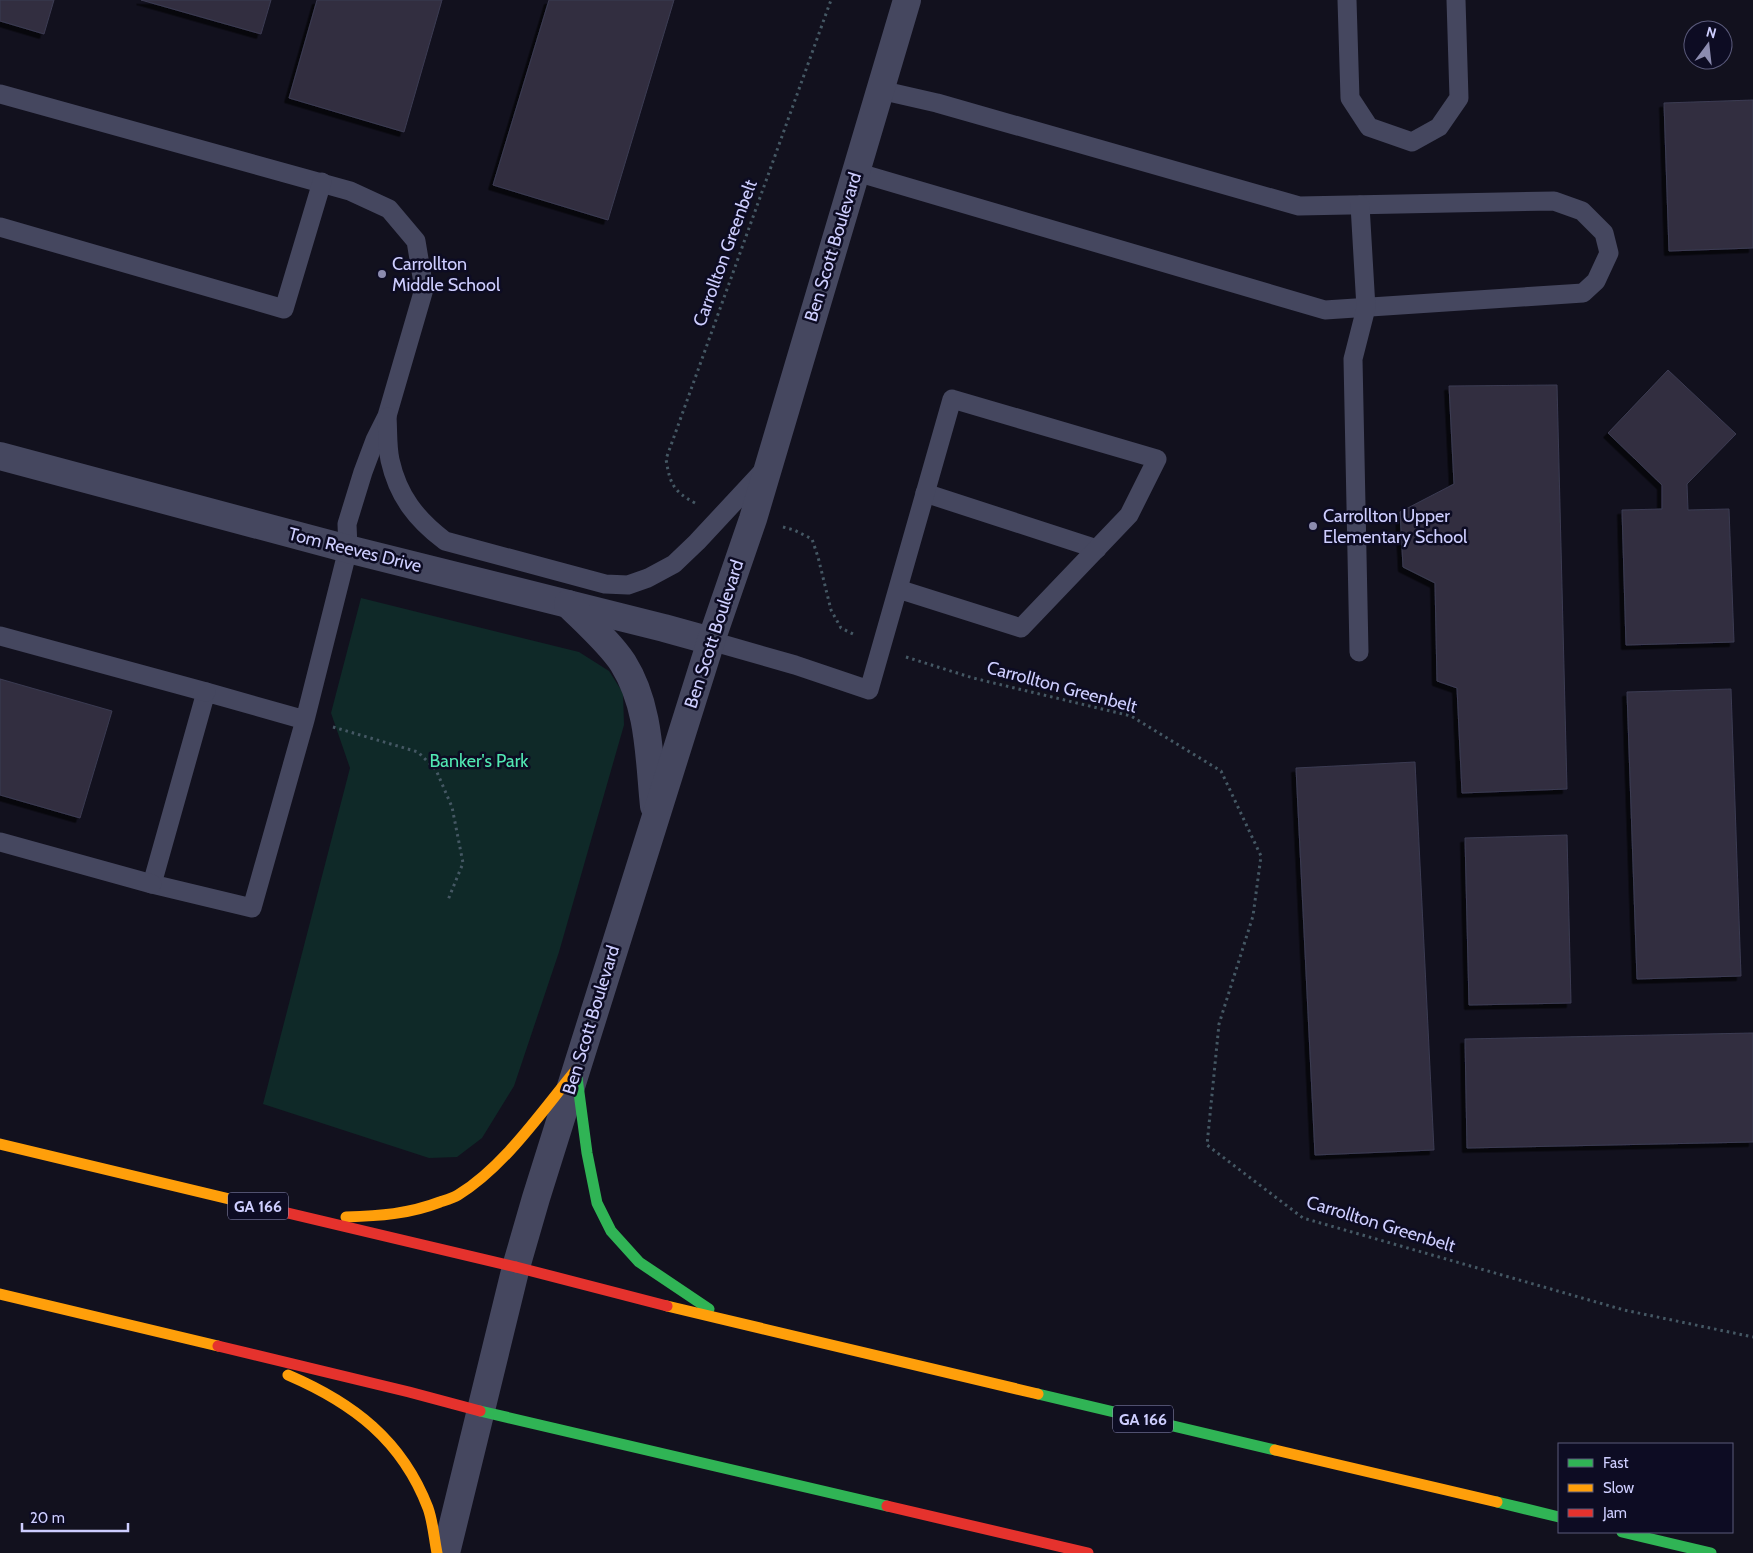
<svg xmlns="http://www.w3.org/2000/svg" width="1753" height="1553" viewBox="0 0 1753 1553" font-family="Cabin,sans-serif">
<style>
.green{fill:#0f2928}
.building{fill:#302f40;stroke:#3c3b52;filter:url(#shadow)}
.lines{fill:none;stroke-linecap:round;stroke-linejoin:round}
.path{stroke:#455864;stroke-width:3;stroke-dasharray:2.5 4;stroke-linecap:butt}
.lane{stroke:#45475f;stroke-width:19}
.street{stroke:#45475f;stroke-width:28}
.fast{stroke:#30b455;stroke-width:11}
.slow{stroke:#ff9f0a;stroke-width:11}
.jam{stroke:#e5322d;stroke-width:11}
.poi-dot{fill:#8c8cb0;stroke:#0d0c23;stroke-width:2}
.labels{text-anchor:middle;stroke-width:5;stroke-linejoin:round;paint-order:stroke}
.shield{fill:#0d0c23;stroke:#9494bd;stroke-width:1}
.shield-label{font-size:16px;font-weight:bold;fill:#ceceff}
.street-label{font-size:18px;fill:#ceceff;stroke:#0d0c23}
.poi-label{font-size:18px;fill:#ceceff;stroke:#0d0c23;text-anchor:start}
.park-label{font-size:18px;fill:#51e8b2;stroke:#0d0c23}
</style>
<defs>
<filter id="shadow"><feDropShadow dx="-4.5" dy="4.5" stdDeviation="0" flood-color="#0009"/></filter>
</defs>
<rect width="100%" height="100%" fill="#12111e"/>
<!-- green -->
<path class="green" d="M361,598L579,652L609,671L623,693L624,725L559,952L514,1086L482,1138L457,1157L429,1158L263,1104L350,768L331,713Z"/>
<!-- building -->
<g class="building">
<path d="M0,0H54L44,34L0,21Z"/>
<path d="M141,0H271L261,34Z"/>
<path d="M317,0H442L404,132L289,98Z"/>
<path d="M549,0H674L608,220L493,185Z"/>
<path d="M1753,100V248L1669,251L1664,103Z"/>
<path d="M1668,370L1736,434L1687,484L1688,510L1729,509L1734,642L1626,645L1622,510L1662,509V485L1608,433Z"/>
<path d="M1557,385L1567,789L1462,793L1457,688L1437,681L1435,583L1403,567L1400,512L1454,484L1449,386Z"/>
<path d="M0,679L112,711L80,818L0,795Z"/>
<path d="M1731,689L1741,976L1637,979L1627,692Z"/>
<path d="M1415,762L1434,1150L1315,1155L1296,768Z"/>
<path d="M1567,835L1571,1003L1469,1005L1465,838Z"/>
<path d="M1753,1033V1142L1467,1148L1465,1039Z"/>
</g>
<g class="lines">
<!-- path -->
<g class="path">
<path d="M695,503C673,491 670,484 666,459L831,0"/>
<path d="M783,527L794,530L812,539L818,557L831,610L841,628L855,635"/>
<path d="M906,657L973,678L1131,716L1221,771L1261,856L1253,916L1219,1024L1207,1145L1303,1218L1624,1310L1753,1337"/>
<path d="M333,727L418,752L436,770L452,807L463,863L448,900"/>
</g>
<!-- lane -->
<g class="lane">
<path d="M1347,0L1350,98L1369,127L1412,142L1439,127L1459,98L1456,0"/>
<path d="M0,94L350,191L389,209L416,241L424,289L387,416L375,440L363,472L347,524L348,549L305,720L252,908L152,884L206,692L305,720"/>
<path d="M856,172L1325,310L1583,293L1596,281L1609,253L1604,233L1582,211L1554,201L1299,206L937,103L880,90"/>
<path d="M0,227L284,309L322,182"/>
<path d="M387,417C388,431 387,446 390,460C398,496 416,519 445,541L605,584L628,585L648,578L674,564L697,542L765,469"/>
<path d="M925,493L1097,549"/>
<path d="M0,636L206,692"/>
<path d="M711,641L795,665L869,690L952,399L1157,459L1129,515L1021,628L898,589"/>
<path d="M1359,652L1353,359L1366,308L1360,205"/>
<path d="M0,842L152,884"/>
</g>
<!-- street -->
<g class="street">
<path d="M0,456L348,549L664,628L711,641"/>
<path d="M568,604C585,621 610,643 623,663C650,706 649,758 654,806"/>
<path d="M446,1553L516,1267L536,1198L711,641L753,519L907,0"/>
</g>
<!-- fast -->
<g class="fast">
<path d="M576,1070L587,1153L597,1203L611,1231L639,1262L709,1309"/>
<path d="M1038,1394L1275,1450"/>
<path d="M480,1411L887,1506"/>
<path d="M1497,1502L1559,1517"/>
<path d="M1622,1532L1711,1553"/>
</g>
<!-- slow -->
<g class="slow">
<path d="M0,1144L275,1210"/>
<path d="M346,1217C379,1216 409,1214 440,1202C446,1200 453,1198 458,1195C504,1167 542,1111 576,1070"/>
<path d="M0,1294L218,1346"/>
<path d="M667,1306L1038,1394"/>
<path d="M288,1375C353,1403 402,1440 428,1508C433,1522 434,1538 437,1553"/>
<path d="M1275,1450L1497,1502"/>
</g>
<!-- jam -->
<g class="jam">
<path d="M275,1210L516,1267"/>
<path d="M516,1267L667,1306"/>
<path d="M218,1346L409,1392L480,1411"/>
<path d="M887,1506L1088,1553"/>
</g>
</g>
<!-- markers -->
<g class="poi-dot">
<circle cx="382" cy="274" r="5"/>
<circle cx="1313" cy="526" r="5"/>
</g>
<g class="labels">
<!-- shield labels -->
<g class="shield">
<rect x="228" y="1192.5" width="60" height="27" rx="4"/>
<rect x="1113" y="1405.5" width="60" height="27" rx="4"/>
</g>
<g class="shield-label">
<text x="258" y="1212">GA 166</text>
<text x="1143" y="1425">GA 166</text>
</g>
<!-- street labels -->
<g class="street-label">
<text transform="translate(833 247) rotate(-73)" y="6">Ben Scott Boulevard</text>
<text transform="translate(725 253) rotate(-70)" y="6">Carrollton Greenbelt</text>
<text transform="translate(355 550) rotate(14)" y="6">Tom Reeves Drive</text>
<text transform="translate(714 634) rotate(-72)" y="6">Ben Scott Boulevard</text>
<text transform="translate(1062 687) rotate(15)" y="6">Carrollton Greenbelt</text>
<text transform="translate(591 1020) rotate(-73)" y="6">Ben Scott Boulevard</text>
<text transform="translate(1381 1224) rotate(17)" y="6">Carrollton Greenbelt</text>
</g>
<!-- poi labels -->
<g class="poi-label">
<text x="392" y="270">Carrollton<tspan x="392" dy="21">Middle School</tspan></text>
<text x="1323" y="522">Carrollton Upper<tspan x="1323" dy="21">Elementary School</tspan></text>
</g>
<!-- park labels -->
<g class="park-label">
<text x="479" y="767">Banker's Park</text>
</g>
</g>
<!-- legend -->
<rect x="1558" y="1443" width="175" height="90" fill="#0d0c23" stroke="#5a5a7b"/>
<rect x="1568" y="1459" width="25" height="8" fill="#30b455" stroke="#5a5a7b"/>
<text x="1603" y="1468" font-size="15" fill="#ceceff">Fast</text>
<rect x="1568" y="1484" width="25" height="8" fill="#ff9f0a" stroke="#5a5a7b"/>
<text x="1603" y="1493" font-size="15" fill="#ceceff">Slow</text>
<rect x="1568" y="1509" width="25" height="8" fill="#e5322d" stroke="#5a5a7b"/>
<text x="1603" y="1518" font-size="15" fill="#ceceff">Jam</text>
<!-- north arrow -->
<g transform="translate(1708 45) rotate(15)"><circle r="24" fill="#0d0c23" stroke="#5a5a7b"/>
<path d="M0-4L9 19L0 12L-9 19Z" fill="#8c8cb0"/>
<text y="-8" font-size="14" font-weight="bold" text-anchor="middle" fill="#ceceff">N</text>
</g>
<!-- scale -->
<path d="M22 1523v8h106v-8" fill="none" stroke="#ceceff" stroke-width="2.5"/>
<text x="30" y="1523" font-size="15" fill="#ceceff" stroke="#0d0c23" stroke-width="4" paint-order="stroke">20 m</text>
</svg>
